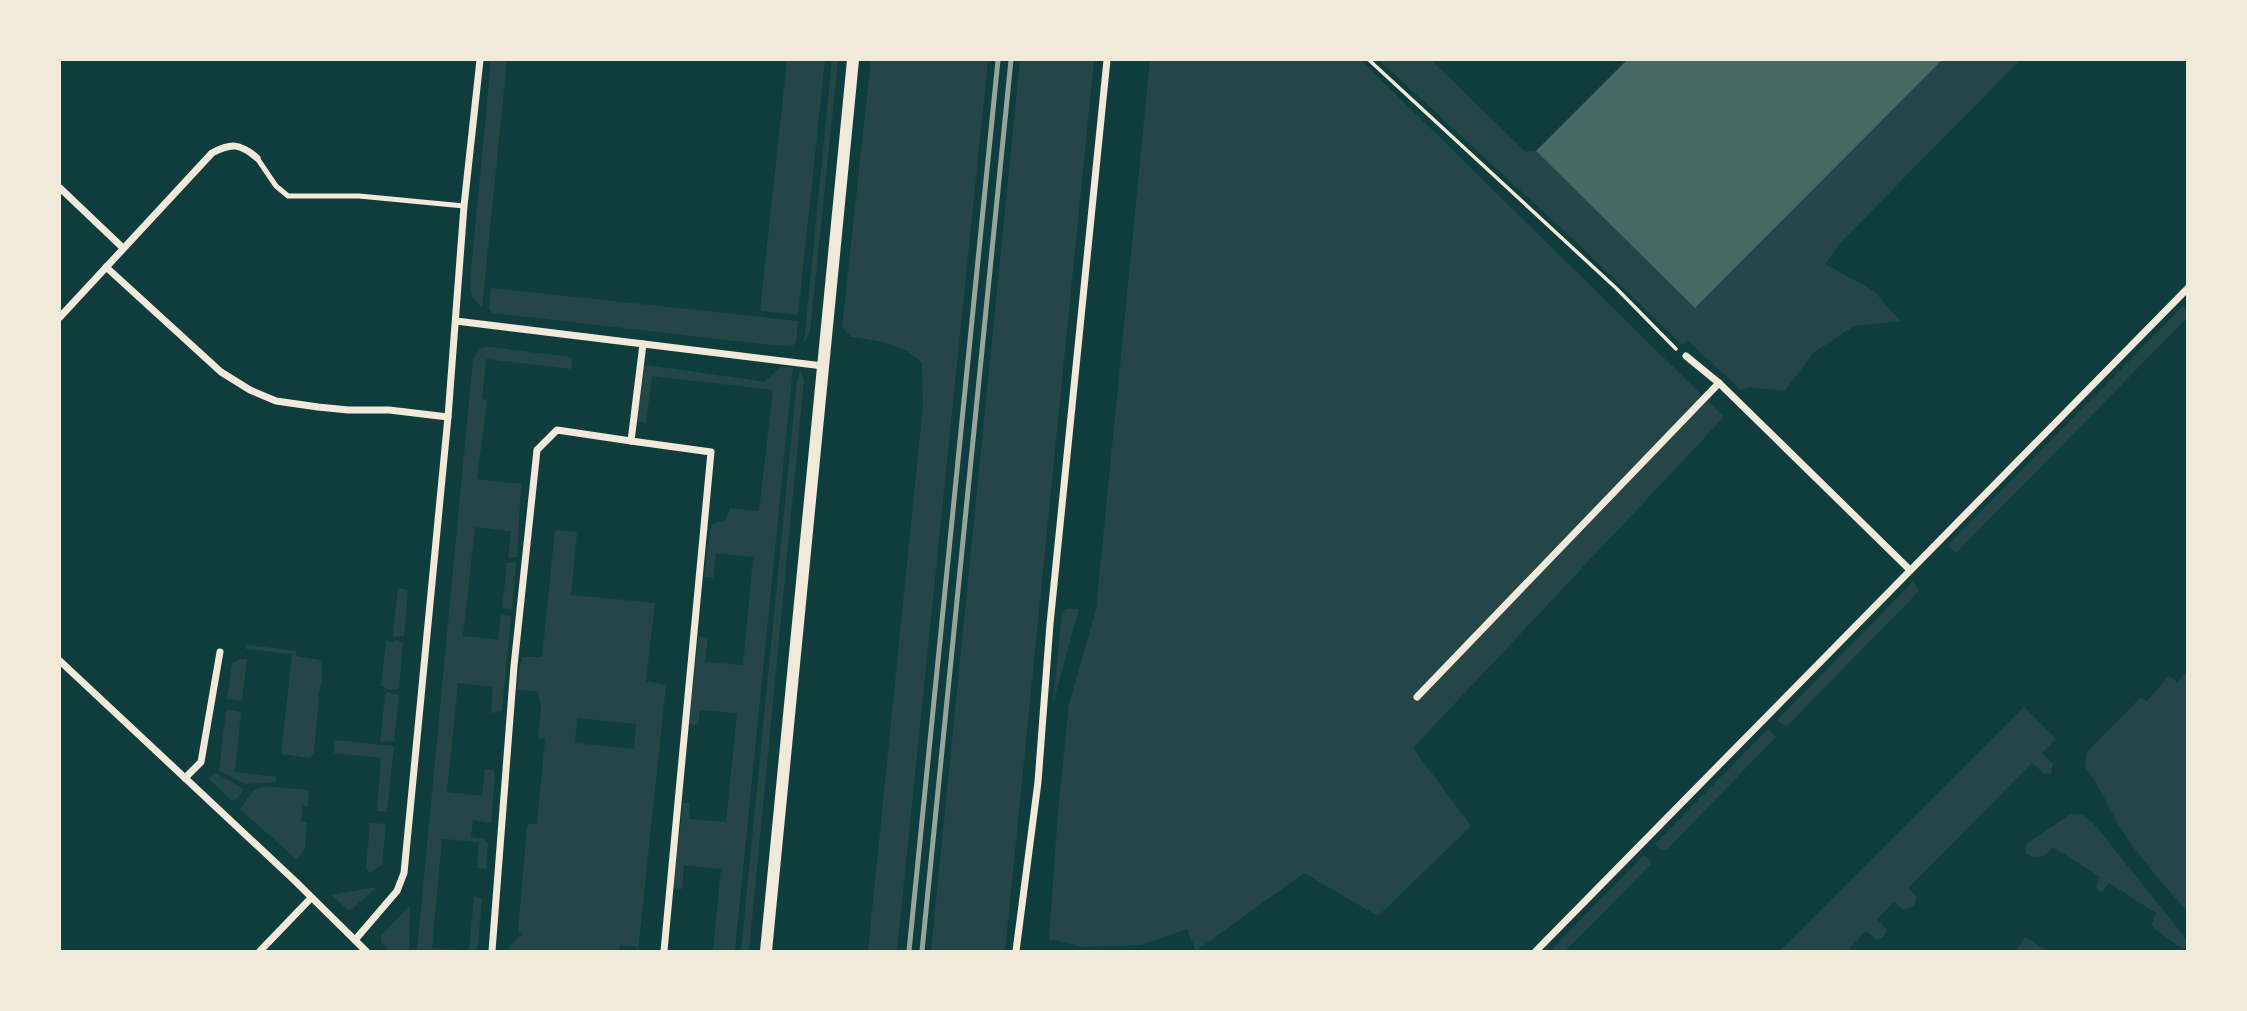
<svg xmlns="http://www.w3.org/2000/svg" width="2247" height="1011" viewBox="0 0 2247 1011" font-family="'Fira Sans Condensed',sans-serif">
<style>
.green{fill:#244646;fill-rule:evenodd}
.building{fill:#486865}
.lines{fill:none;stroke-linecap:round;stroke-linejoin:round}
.path{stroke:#f1e9da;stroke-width:3.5}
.service{stroke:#f1e9da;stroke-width:5}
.minor{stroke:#f1e9da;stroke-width:7}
.tertiary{stroke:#f1e9da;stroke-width:12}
.rail{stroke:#97a49c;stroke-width:5}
</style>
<rect width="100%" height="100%" fill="#0f3d3e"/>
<!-- green -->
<g class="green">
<path d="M491,60H507L482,308L472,296L470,282Z"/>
<path d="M787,60H825L798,315L760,311Z"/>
<path d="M832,60H838L810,332L804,343Z"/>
<path d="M871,60H988L897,951H868L923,405L922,363C903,344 877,340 851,337L842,327Z"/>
<path d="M1020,60H1094L1005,951H931Z"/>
<path d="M1150,60H1361L1724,417L1413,748L1471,826L1378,916L1304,873L1196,951L1187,929L1141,945L1083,947L1049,939L1058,812L1069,704L1096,610Z"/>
<path d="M1379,60H1431L1526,152L1536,151L1695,308L1942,60H2015L2018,62L1840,243L1825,264L1874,291L1900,321L1854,326L1813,353L1785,391L1749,387L1741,390L1687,340L1682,345L1574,240Z"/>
<path d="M491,288L798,321L796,342L792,346L770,345L493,313L489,309Z"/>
<path d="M2183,306L2187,311V318L1956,553L1947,546Z"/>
<path d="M488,347L572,357L571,369L486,359L482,399L487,400L477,479L521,484L517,557H508L511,531L475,527L463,636L498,640L501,615L511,616L502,711L491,713L493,687L458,683L447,792L482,796L485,769L493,770L495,773L491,823L473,820L471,837L484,839L488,843L486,869L477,868L479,842L442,839L432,948L468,951H417L473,359L481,348Z"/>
<path d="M647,365L765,382L780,367L793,368L735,951H713L721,869L684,865L682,889L673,888L683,803H690L689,819L726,822L737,713L700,710L698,725L689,724L698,636L708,638L705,662L743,665L753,557L716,553L713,578L704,577L711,524L726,520L730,508L759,511L773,390L652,376L646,423L636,421L632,401L638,371Z"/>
<path d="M800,371L804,380L749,951H741L797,380Z"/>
<path d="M555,530L577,532L571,595L655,603L646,681L666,685L638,951L637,947L620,945L619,951H511L508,948L522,934L518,932L527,827L529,824H537L545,739L538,738L541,707L538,691L517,690L520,665L523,657H542ZM577,718L636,724L634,749L575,743Z"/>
<path d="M507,563H516L512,609L502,608Z"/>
<path d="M1913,582L1919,591L1786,727L1777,720Z"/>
<path d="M398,588L408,590L404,636L394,637L393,632Z"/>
<path d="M1066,609H1079L1053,703L1062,613Z"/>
<path d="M395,640L403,642L399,689L390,690L381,686L386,641L394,642Z"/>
<path d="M247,645L296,651V656L320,660C324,669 323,687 317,694L319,697L314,752L310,758L281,754L292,654L246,649Z"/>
<path d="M240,659H247L242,701L227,699L232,664Z"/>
<path d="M2187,671V911C2163,884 2137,855 2118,824C2110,809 2095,778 2085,767L2087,752L2140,698L2147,701L2169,676L2177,682Z"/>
<path d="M387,692L399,695L394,742L380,741L385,695Z"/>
<path d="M2024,707L2056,739L2042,753L2053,764L2051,773L2045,774L2032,763L1908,888L1917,897L1914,905L1903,910L1894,902L1877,919L1887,930L1884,936L1877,940L1866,931L1849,949L1851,951H1780Z"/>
<path d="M226,710L241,712L235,772L277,777L275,782L246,784L219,771Z"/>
<path d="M1768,729L1776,737L1667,849L1662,850L1655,844Z"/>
<path d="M334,740L394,746L387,812L377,811L381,758L334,753Z"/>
<path d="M216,773L244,789L238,798L232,801L208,778Z"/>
<path d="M264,786L309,790L308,806H303L301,821L307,823L305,848L297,860L240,809L253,791Z"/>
<path d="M2071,814L2082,815L2094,824L2187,940V949L2179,947L2151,926L2156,913L2109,883L2103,891H2099L2096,888L2100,877L2053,847C2046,856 2037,861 2026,853L2025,847L2028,843Z"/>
<path d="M370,823L386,824L382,865L369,873L366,868Z"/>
<path d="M1644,855L1652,863L1565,951H1550Z"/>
<path d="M377,887L351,910L347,909L332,895Z"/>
<path d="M474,897L482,898L478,945L474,951H469Z"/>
<path d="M410,905L409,951H390L381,942V936Z"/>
<path d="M2025,937L2048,951H2016Z"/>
</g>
<!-- building -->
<path class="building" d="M1627,60H1942L1695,308L1536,151Z"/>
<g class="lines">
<!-- path -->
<path class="path" d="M1369,60L1617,289L1676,349"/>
<!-- service -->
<path class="service" d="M257,158L276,186L288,196H359L464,206"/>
<!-- minor -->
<g class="minor">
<path d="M60,188L123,248"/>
<path d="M106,267L221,372L250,390L276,401L318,407L348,410H389L448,417"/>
<path d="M60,317L212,153C231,143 240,143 257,158"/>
<path d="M456,321L823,366"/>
<path d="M643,344L631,441L711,452L664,951"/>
<path d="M1686,356L1719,383L1910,570"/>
<path d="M60,661L294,880L366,951"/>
<path d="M1417,697L1719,383"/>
<path d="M185,778L201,762L220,652"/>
<path d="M355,940L397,891L404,873L448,417L464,206L480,60"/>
<path d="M260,951L311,898"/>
<path d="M492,951L514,666L537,450L557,430L631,441"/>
<path d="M1016,951L1038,782L1050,624L1107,60"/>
<path d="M1536,951L2188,288"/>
</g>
<!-- tertiary -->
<path class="tertiary" d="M766,951L853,60"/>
<!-- rail -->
<g class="rail">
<path d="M909,951L998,60"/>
<path d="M922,951L1011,60"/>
</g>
</g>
<!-- border -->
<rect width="2247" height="1011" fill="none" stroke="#f1e9da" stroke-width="122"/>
</svg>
